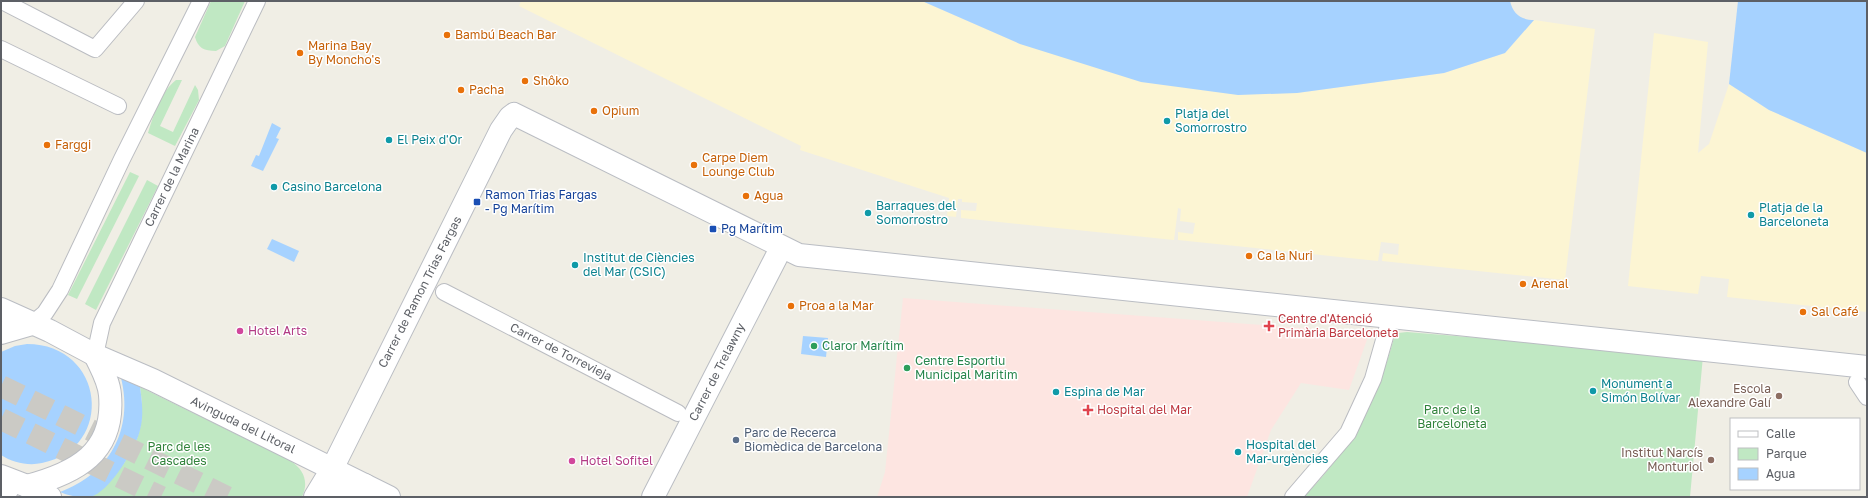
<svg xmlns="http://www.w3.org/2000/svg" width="1868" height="498" viewBox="0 0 1868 498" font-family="'Golos Text',sans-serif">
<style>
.medical{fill:#fde5e1}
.green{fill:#c0e8c3}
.sand{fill:#fcf5d3}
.water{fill:#a6d2ff}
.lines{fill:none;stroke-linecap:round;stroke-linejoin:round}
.highway-tunnel{stroke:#cbcac5;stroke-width:22;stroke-dasharray:22 11;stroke-linecap:butt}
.street-casing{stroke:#babcc1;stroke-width:18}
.secondary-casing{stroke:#babdc3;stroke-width:24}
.street{stroke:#fff;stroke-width:16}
.secondary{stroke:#fff;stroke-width:22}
.food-dot{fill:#e8710a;stroke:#fff;stroke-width:1.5}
.culture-dot{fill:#0f9aa8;stroke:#fff;stroke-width:1.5}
.transit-dot{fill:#1a4fb4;stroke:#fff;stroke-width:1.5}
.health-dot{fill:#e0444e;stroke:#fff;stroke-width:1.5}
.hotel-dot{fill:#d1479c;stroke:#fff;stroke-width:1.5}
.leisure-dot{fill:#2e9e5b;stroke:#fff;stroke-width:1.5}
.education-dot{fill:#8d6e63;stroke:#fff;stroke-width:1.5}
.service-dot{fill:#5c6f8a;stroke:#fff;stroke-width:1.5}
.labels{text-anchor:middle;stroke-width:3;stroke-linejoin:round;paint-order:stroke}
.food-label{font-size:12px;fill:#c56008;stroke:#fff;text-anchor:start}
.culture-label{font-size:12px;fill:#0d838f;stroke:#fff;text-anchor:start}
.street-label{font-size:12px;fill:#5d6066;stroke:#fff}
.transit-label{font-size:12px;fill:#164399;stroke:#fff;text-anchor:start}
.health-label{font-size:12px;fill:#be3a42;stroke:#fff;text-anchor:start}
.hotel-label{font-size:12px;fill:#b23c85;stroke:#fff;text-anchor:start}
.leisure-label{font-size:12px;fill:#27864d;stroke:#fff;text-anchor:start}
.education-label{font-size:12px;fill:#785e54;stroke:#fff;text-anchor:end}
.park-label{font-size:12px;fill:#30823a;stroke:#fff}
.service-label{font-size:12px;fill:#4e5e75;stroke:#fff;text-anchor:start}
</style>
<rect width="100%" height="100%" fill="#f0eee5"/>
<!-- medical -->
<path class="medical" d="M903,298L1342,331L1369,334L1349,390L1301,383L1271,430L1247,497H877L885,472Z"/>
<!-- green -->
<g class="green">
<path d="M211,1H245L225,46L216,51C204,51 198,48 195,37Z"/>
<path d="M176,80H182L160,126L173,132L195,85L198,90L199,100L175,146L148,133C154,114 160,93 176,80Z"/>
<path d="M130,172L139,176L77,299L68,295Z"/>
<path d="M147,180L158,186L96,310L85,304Z"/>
<path d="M1407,332L1703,356L1690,497H1304C1351,448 1376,403 1394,338L1398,333Z"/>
<path d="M140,387L291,461C304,470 309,482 302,497H90C99,492 106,485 113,477C138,449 146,424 140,387Z"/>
</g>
<!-- sand -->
<g class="sand">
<path d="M521,1H922L1020,44L1297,93L1444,73L1505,53L1534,20L1595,29L1565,280L1382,261L1383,253L1398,255L1399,244L1381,242L1378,261L1178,240V232L1193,234L1195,223L1180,221L1181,209L1178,208L1174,240L961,218V210L976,211L977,203L962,202V199H958L956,217L947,216L949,198L800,150L801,146L519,6Z"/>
<path d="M1654,33L1708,42L1698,153L1709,144L1729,84L1769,110L1867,153V312L1727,297L1729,279L1701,276L1698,294L1628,286Z"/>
</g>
<!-- water -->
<g class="water">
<path d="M922,1H1510C1513,14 1521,20 1534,20L1505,53L1444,73L1297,93L1238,95L1141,82L1020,44Z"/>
<path d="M1738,1H1867V153L1769,110L1729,84Z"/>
<path d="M272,123L281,128L276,138L279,139L263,171L251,166L256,155L259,156Z"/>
<path d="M272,239L299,251L294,262L267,249Z"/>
<path d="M803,336L828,338L826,357L801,354Z"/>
<path d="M27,344C105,344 116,448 42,463C29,466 13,463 1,455V352L15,346Z"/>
<path d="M121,378L140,387C142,401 144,416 140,430C136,448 109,493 90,497C79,498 69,496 60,492C109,474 134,430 121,378Z"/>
</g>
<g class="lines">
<!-- highway-tunnel -->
<g class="highway-tunnel">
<path d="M1,386L227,497"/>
<path d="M1,419L161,497"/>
</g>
<defs>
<g id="street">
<path d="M2,1L95,49L136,1"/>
<path d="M1,49L118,106"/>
<path d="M444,292L678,413"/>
<path d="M32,324L45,313L60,290L122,159L201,1"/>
<path d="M95,355L102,323L257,1"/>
<path d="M1857,382L1867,397"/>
<path d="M1293,497L1348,433L1373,379L1390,319"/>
</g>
<g id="secondary">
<path d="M1,309L50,331L95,355L153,380L389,497"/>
<path d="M1,333L32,324"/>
<path d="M1,476L27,486L50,497"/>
<path d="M27,486C76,473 115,453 110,395C109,381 101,368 95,355"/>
<path d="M3,497L12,481"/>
<path d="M315,497L332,469L501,130L510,117L514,114L799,255L1867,367"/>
<path d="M330,497L343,489L365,485"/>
<path d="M653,497L781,248"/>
</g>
</defs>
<!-- street casing -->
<use href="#street" class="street-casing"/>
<!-- secondary casing -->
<use href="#secondary" class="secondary-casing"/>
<!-- street -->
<use href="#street" class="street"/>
<!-- secondary -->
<use href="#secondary" class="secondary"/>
</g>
<!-- markers -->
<g class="food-dot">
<circle cx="447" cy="35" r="4"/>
<circle cx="300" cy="53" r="4"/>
<circle cx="525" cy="81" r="4"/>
<circle cx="461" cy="90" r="4"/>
<circle cx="594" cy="111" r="4"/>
<circle cx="47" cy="145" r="4"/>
<circle cx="694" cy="165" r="4"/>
<circle cx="746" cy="196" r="4"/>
<circle cx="1249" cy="256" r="4"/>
<circle cx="1523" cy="284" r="4"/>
<circle cx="791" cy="306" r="4"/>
<circle cx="1803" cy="312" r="4"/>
</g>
<g class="culture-dot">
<circle cx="1167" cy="121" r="4"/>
<circle cx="389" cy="140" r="4"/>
<circle cx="274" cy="187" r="4"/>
<circle cx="868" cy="213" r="4"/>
<circle cx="1751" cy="215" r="4"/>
<circle cx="575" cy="265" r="4"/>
<circle cx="1593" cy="391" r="4"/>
<circle cx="1056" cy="392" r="4"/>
<circle cx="1238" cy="452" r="4"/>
</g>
<g class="transit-dot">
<rect x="473" y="198" width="8" height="8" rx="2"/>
<rect x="709" y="225" width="8" height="8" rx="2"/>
</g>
<g class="health-dot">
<path d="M1267 320h4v4h4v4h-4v4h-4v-4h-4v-4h4z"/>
<path d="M1086 404h4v4h4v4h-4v4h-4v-4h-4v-4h4z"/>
</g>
<g class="hotel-dot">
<circle cx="240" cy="331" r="4"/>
<circle cx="572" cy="461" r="4"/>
</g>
<g class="leisure-dot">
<circle cx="814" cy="346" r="4"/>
<circle cx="907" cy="368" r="4"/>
</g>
<g class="education-dot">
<circle cx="1779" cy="396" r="4"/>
<circle cx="1711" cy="460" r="4"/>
</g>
<circle class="service-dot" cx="736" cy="440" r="4"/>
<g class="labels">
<!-- food labels -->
<g class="food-label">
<text x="455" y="39">Bambú Beach Bar</text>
<text x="308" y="50">Marina Bay<tspan x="308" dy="14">By Moncho's</tspan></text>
<text x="533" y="85">Shôko</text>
<text x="469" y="94">Pacha</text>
<text x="602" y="115">Opium</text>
<text x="55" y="149">Farggi</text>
<text x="702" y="162">Carpe Diem<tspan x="702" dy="14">Lounge Club</tspan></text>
<text x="754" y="200">Agua</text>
<text x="1257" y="260">Ca la Nuri</text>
<text x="1531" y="288">Arenal</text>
<text x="799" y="310">Proa a la Mar</text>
<text x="1811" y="316">Sal Café</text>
</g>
<!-- culture labels -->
<g class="culture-label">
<text x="1175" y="118">Platja del<tspan x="1175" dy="14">Somorrostro</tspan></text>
<text x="397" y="144">El Peix d'Or</text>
<text x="282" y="191">Casino Barcelona</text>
<text x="876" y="210">Barraques del<tspan x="876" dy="14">Somorrostro</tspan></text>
<text x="1759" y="212">Platja de la<tspan x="1759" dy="14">Barceloneta</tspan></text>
<text x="583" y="262">Institut de Ciències<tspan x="583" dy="14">del Mar (CSIC)</tspan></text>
<text x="1601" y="388">Monument a<tspan x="1601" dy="14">Simón Bolívar</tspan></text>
<text x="1064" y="396">Espina de Mar</text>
<text x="1246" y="449">Hospital del<tspan x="1246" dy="14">Mar-urgències</tspan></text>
</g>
<!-- street labels -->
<g class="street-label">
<text transform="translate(172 177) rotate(-64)" y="4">Carrer de la Marina</text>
<text transform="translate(420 292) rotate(-63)" y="4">Carrer de Ramon Trias Fargas</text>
<text transform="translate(561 352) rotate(27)" y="4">Carrer de Torrevieja</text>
<text transform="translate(717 372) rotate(-63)" y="4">Carrer de Trelawny</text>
<text transform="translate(243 425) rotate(26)" y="4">Avinguda del Litoral</text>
</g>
<!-- transit labels -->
<g class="transit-label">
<text x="485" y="199">Ramon Trias Fargas<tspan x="485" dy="14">- Pg Marítim</tspan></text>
<text x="721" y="233">Pg Marítim</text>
</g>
<!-- health labels -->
<g class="health-label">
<text x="1278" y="323">Centre d'Atenció<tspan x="1278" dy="14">Primària Barceloneta</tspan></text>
<text x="1097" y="414">Hospital del Mar</text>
</g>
<!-- hotel labels -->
<g class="hotel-label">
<text x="248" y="335">Hotel Arts</text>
<text x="580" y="465">Hotel Sofitel</text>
</g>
<!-- leisure labels -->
<g class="leisure-label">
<text x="822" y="350">Claror Marítim</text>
<text x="915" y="365">Centre Esportiu<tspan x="915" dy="14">Municipal Maritim</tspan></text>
</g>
<!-- education labels -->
<g class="education-label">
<text x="1771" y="393">Escola<tspan x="1771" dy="14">Alexandre Galí</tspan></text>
<text x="1703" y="457">Institut Narcís<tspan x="1703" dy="14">Monturiol</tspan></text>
</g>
<!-- park labels -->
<g class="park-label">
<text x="1452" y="414">Parc de la<tspan x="1452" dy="14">Barceloneta</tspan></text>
<text x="179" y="451">Parc de les<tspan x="179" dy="14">Cascades</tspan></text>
</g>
<!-- service labels -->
<g class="service-label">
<text x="744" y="437">Parc de Recerca<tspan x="744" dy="14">Biomèdica de Barcelona</tspan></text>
</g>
</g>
<!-- border -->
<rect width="1868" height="498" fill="none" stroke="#5d6066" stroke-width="4"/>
<!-- legend -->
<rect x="1730" y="418" width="130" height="72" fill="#ffffff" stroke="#bebfc2"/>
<rect x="1738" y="431" width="20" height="6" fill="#ffffff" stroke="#bebfc2"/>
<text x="1766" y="438" font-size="12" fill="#5d6066">Calle</text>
<rect x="1738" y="448" width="20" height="12" fill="#c0e8c3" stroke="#bebfc2"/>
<text x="1766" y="458" font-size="12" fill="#5d6066">Parque</text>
<rect x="1738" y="468" width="20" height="12" fill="#a6d2ff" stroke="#bebfc2"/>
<text x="1766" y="478" font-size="12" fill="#5d6066">Agua</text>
</svg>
